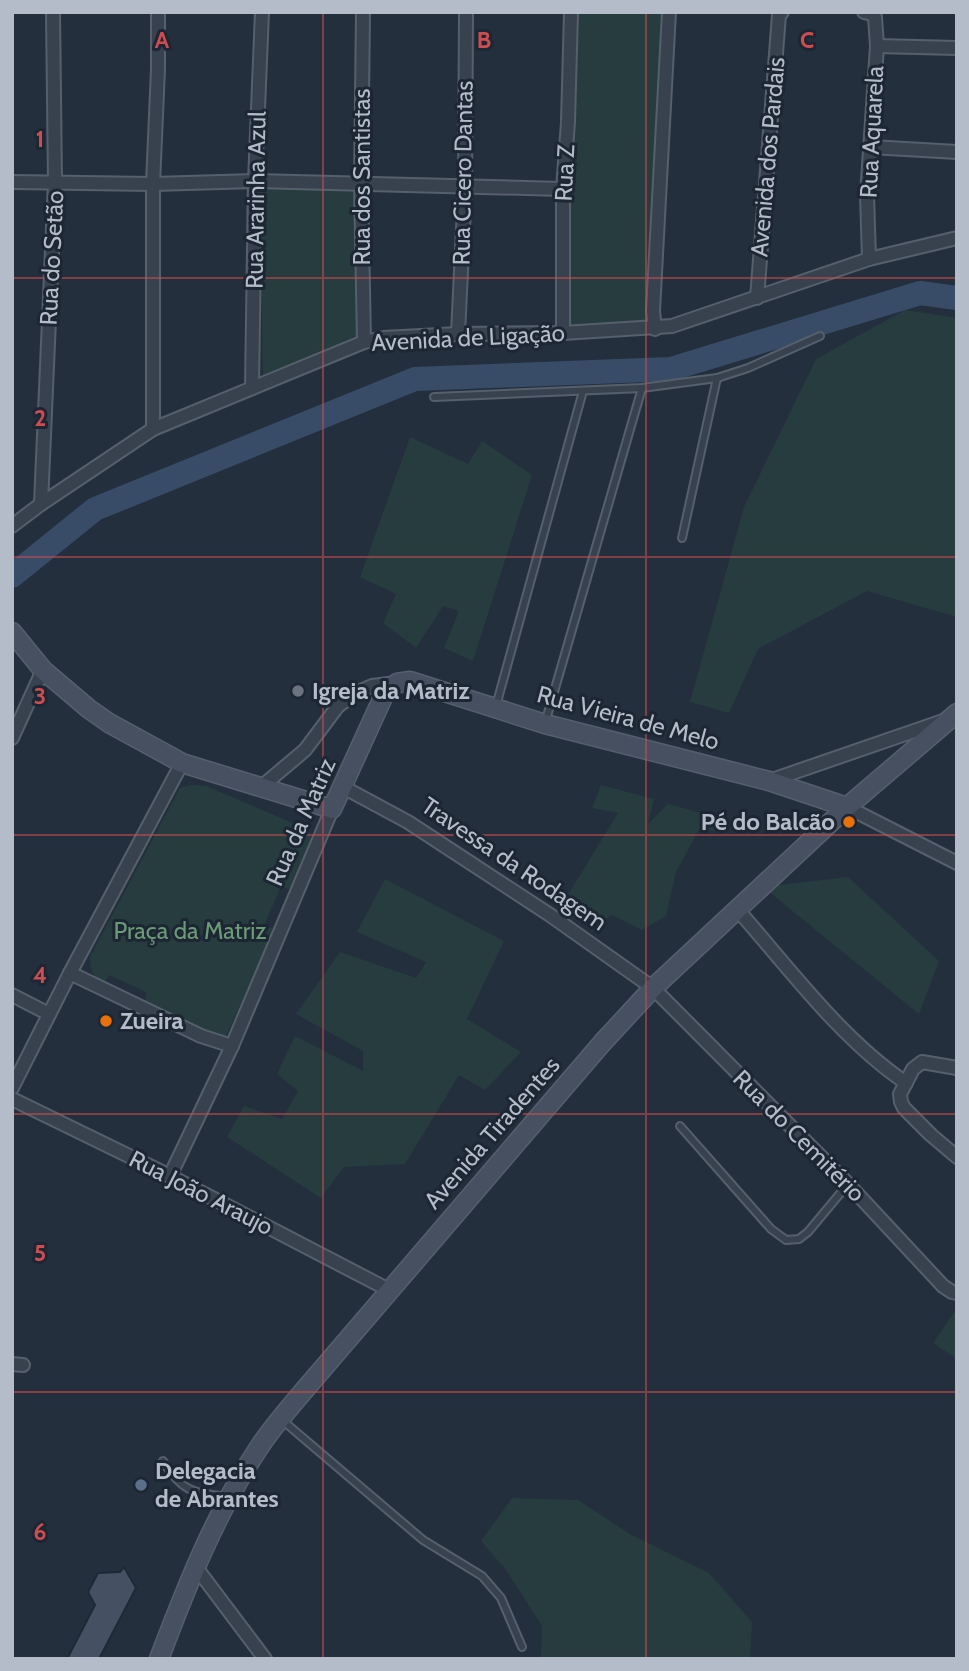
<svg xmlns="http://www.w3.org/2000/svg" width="969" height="1671" viewBox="0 0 969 1671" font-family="Cabin,sans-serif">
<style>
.green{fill:#263c3f}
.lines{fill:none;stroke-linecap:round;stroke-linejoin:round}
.river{stroke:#394c67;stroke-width:24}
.building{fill:#455162;stroke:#1f2835;stroke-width:2}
.lane-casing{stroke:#565f6c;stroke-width:10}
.street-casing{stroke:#565f6c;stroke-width:16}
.secondary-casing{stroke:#565f6c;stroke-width:21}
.lane{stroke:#38414e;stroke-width:6}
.street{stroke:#38414e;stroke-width:12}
.secondary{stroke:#465061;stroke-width:18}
.grid{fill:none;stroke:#ce4d50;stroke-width:2;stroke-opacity:0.55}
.worship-dot{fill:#6b7280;stroke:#1d2633;stroke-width:2.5}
.food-dot{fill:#e8710a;stroke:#1d2633;stroke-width:2.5}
.service-dot{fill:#5c6f8a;stroke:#1d2633;stroke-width:2.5}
.labels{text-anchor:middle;stroke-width:6;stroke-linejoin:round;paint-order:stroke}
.street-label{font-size:24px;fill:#b4bcc9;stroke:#1d2633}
.poi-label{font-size:24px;font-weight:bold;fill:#b4bcc9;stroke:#1d2633;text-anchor:start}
.park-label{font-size:24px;fill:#6b9a76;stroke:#1d2633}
.grid-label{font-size:23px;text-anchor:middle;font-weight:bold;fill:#ce4d50;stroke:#1d2633;stroke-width:6;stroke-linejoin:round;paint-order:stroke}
</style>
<rect width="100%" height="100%" fill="#242f3e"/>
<!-- green -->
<g class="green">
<path d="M573,12H669L655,330L564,334Z"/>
<path d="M259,185L354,191L356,336L263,376Z"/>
<path d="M905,310L957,318V617L867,591L758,649L729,713L690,702L744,507L816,359Z"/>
<path d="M410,437L468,464L482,441L532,475L473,661L444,648L459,611L443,606L416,648L383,623L396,594L360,577Z"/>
<path d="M190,785L206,786L309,830L313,844L294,890L281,887L265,923L275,931L224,1040L145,1004L146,992L109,975L103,984C93,976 88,968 91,955L180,788Z"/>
<path d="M601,785L654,799L648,824L668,804L723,819L724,833L700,828L676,872L666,916L642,930L612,915L592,927L558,911L618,813L592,808Z"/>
<path d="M848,877L939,961L919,1014L763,887Z"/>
<path d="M385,879L504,941L467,1019L521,1052L485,1090L459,1075L405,1164L344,1167L321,1198L227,1137L244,1106L282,1119L298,1091L277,1074L295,1036L363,1071V1051L296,1014L340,952L416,978L426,962L357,932Z"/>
<path d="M957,1308V1359L933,1343Z"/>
<path d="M512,1498L578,1500L630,1534L709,1573L752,1622L750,1659H541L542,1626L506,1570L481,1541Z"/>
</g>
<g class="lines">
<!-- river -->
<path class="river" d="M12,576L95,509L415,379L671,369L920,293L957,298"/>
</g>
<!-- building -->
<path class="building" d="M124,1567L136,1588L99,1659H67L95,1605L88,1592L98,1573L120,1572Z"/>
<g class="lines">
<defs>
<g id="lane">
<path d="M434,397L642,388L717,378L748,368L820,336"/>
<path d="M682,538L717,378"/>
<path d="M496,706L583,391"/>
<path d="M545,723L642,388"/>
<path d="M680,1126L771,1229L786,1240L799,1239L808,1232L848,1184"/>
<path d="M282,1420L423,1540L482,1576L501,1598L522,1647"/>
<path d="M163,1461C182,1492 193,1493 228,1497"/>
</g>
<g id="street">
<path d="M363,12L361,184L364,342"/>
<path d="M864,12L872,14L875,17L877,46L867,195L869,259"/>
<path d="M877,46L957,48"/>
<path d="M871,147L957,152"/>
<path d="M12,182L153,184L255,181L563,189"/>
<path d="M757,298L779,15L782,12"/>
<path d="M655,329L653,311L669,12"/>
<path d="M563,333V189L568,122L571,12"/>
<path d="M458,334L465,187L466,12"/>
<path d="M252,388L255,181L262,12"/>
<path d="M153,429V184L158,69V12"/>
<path d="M41,504L55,182L53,12"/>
<path d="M12,526L41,504L153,429L364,342L384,338L458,334L563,333L672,326L869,259L957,238"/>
<path d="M12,738L43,670"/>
<path d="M769,781L943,721"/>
<path d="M343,787L408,822L550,915L653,988L848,1184L943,1286L952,1292L957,1293"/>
<path d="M260,788L305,750L338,706L356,693L372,686L397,683"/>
<path d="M847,807L957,863"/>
<path d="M737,909C789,968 841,1039 906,1083"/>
<path d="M70,973L201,1036L232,1046"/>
<path d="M12,995L49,1014"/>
<path d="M957,1068L922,1062L913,1069L900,1094L901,1102L904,1108L931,1135L957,1157"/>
<path d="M12,1088L70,973L182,763"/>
<path d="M12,1099L170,1176L389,1290"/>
<path d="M170,1176L232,1046L332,809"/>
<path d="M12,1364L23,1365"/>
<path d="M195,1566L265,1659"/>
</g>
<g id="secondary">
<path d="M12,632L43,670L89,709L109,723L182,763L332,809L384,695L397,683L410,681L545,724L769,781L847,807"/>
<path d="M159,1659C187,1585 216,1512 260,1446C274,1425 291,1406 307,1387L603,1042L653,988L847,807L957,713"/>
</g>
</defs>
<!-- lane casing -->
<use href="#lane" class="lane-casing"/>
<!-- street casing -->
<use href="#street" class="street-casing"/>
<!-- secondary casing -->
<use href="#secondary" class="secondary-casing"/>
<!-- lane -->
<use href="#lane" class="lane"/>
<!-- street -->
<use href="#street" class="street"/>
<!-- secondary -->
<use href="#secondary" class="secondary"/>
</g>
<!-- grid -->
<path class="grid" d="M323,12V1659M646,12V1659M12,278H957M12,557H957M12,835H957M12,1114H957M12,1392H957"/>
<!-- markers -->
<circle class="worship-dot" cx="298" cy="691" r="7"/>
<g class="food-dot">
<circle cx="849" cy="822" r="7"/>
<circle cx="106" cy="1021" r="7"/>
</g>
<circle class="service-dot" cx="141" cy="1485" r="7"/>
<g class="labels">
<!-- street labels -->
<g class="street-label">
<text transform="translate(872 132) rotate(-87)" y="8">Rua Aquarela</text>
<text transform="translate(768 157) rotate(-85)" y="8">Avenida dos Pardais</text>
<text transform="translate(463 173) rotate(-89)" y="8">Rua Cicero Dantas</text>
<text transform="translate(565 173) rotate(-87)" y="8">Rua Z</text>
<text transform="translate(362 177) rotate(-90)" y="8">Rua dos Santistas</text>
<text transform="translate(256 200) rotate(-89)" y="8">Rua Ararinha Azul</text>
<text transform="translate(52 258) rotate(-87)" y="8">Rua do Setão</text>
<text transform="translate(468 338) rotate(-3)" y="8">Avenida de Ligação</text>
<text transform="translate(628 718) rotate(15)" y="8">Rua Vieira de Melo</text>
<text transform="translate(301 822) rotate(-66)" y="8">Rua da Matriz</text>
<text transform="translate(514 864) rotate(34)" y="8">Travessa da Rodagem</text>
<text transform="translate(492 1133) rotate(-49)" y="8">Avenida Tiradentes</text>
<text transform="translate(799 1136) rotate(45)" y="8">Rua do Cemitério</text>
<text transform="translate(201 1193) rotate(27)" y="8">Rua João Araujo</text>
</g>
<!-- poi labels -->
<g class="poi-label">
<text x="312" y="699">Igreja da Matriz</text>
<text x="835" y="830" text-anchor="end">Pé do Balcão</text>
<text x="120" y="1029">Zueira</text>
<text x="155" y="1479">Delegacia<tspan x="155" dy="28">de Abrantes</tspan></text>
</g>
<!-- park labels -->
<g class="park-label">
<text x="190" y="939">Praça da Matriz</text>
</g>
</g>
<g class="grid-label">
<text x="162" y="48">A</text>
<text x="484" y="48">B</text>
<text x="807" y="48">C</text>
<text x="40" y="147">1</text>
<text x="40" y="426">2</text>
<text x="40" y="704">3</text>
<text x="40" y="983">4</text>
<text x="40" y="1261">5</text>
<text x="40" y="1540">6</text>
</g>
<!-- border -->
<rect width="969" height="1671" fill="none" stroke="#b4bcc9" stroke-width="28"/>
</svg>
